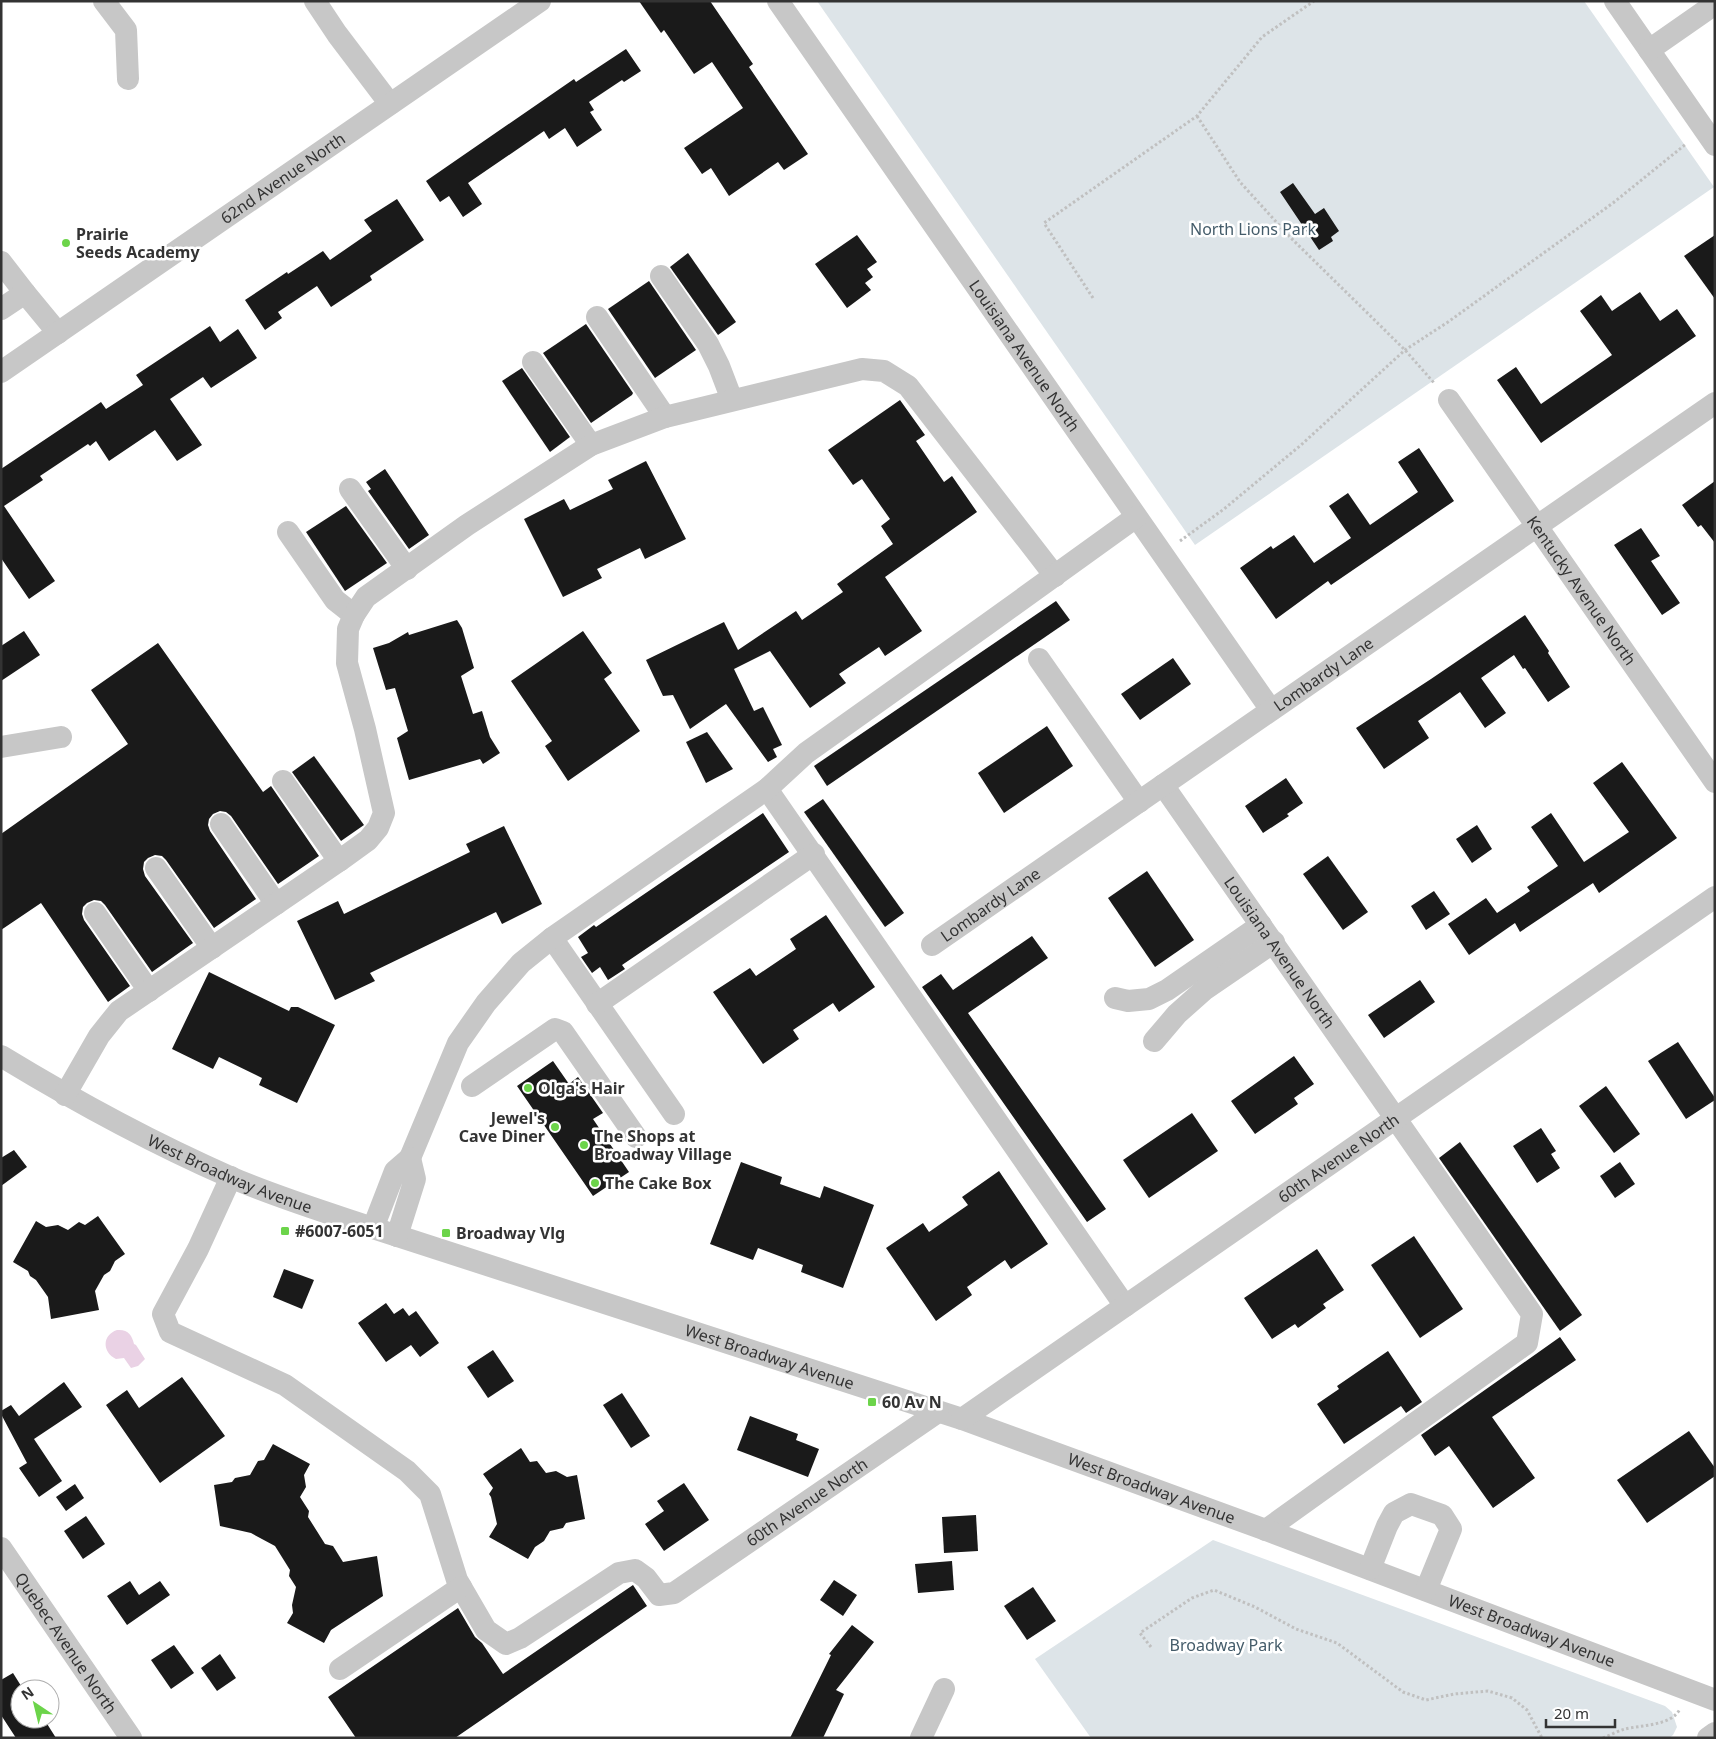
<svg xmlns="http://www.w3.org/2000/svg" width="1716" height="1739" viewBox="0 0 1716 1739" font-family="'Noto Sans',sans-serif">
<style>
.green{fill:#dde4e8}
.water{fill:#ead2e5}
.building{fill:#1a1a1a}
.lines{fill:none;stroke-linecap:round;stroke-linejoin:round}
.path{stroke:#c0c0c0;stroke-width:3;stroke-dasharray:2.5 2.5;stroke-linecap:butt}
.minor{stroke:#c7c7c7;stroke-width:22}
.poi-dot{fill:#6cd44a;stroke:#fff;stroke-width:2}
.labels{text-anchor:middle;stroke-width:5;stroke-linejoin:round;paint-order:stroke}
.street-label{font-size:16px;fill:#333;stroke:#fff}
.park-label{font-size:16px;fill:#445c6a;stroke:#fff}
.poi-label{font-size:16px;font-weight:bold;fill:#333;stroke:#fff;text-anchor:start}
</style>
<rect width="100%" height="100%" fill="#fff"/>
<!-- green -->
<g class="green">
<path d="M817,1H1584L1714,187L1195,545Z"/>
<path d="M1213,1540L1665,1706L1672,1712L1677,1727L1673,1735L1669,1738H1091L1035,1659Z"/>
</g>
<!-- water -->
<path class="water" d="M117,1330C128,1329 132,1335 134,1344L136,1345L145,1359L138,1366L131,1368L124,1358L116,1359C102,1352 102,1335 117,1330Z"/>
<!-- building -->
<g class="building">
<path d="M639,1H710L753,64L749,67L808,154L784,170L778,162L729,196L711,168L702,174L684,148L743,108L712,62L694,74L664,30L661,33Z"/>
<path d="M626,49L641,71L624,82L622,80L589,102L594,110L590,112L602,130L577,147L565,128L549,139L544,131L468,183L482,204L463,217L449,196L440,202L426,181L574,79L576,82Z"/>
<path d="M1293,183L1315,214L1324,208L1339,231L1331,237L1333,241L1319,250L1280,192Z"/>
<path d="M397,199L424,240L370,276L372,280L331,307L317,286L278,312L282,318L265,330L245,300L287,272L288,274L323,251L330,260L372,231L364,220Z"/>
<path d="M857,235L877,262L867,269L873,277L865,283L871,290L847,308L815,264Z"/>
<path d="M1715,235V299L1684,256Z"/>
<path d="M688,253L736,322L718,335L670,267Z"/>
<path d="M649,281L696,350L655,378L608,309Z"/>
<path d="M1640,292L1660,321L1677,309L1696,336L1541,443L1497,380L1516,367L1541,404L1612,355L1580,311L1601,295L1612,311Z"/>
<path d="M586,324L633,393L632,395L591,423L543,353Z"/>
<path d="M210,326L220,342L238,329L257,358L211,388L203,377L170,399L202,445L177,461L155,430L109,461L96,441L90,446L88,444L40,476L43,480L4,506L55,581L29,599L1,558V469L101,402L106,409L143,385L136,375Z"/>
<path d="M522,368L570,437L550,452L502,381Z"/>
<path d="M900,400L925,435L916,441L944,482L952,476L977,512L885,577L922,631L885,656L879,647L839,674L846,683L810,708L770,651L734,669L754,711L763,707L782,745L773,749L777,757L768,762L726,704L690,729L673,695L663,696L646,660L724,622L738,650L796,611L802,620L843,592L837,584L893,544L881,526L890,519L862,479L853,485L828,450Z"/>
<path d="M1419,448L1454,501L1331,585L1328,581L1276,619L1240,568L1271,546L1273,549L1294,535L1314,563L1351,538L1329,506L1348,493L1370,525L1418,492L1398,462Z"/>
<path d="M646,461L686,539L645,559L640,548L597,569L602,578L563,597L524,519L564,499L570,510L613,489L608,480Z"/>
<path d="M385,469L429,535L409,549L368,491L371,489L366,482Z"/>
<path d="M1715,481V543L1701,525L1698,527L1682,505Z"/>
<path d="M346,506L387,563L345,591L306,532Z"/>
<path d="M1641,528L1660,556L1651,561L1680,603L1662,615L1614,545Z"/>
<path d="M1056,601L1070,620L827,786L814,766Z"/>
<path d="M1525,615L1549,651L1548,653L1570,687L1548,702L1525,668L1523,669L1514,655L1481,678L1506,713L1485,728L1460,692L1418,721L1429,738L1384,769L1356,728L1431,679Z"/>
<path d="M457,620L462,628L474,668L461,676L473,714L482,711L490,737L500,753L483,764L480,759L409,780L397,738L408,731L395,688L386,690L373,648L389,643L408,632L409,635Z"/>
<path d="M24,631L40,655L1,681V646Z"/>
<path d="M583,631L612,673L604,679L640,731L568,781L545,746L552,741L511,681Z"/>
<path d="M158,643L263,792L271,786L319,856L278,884L231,816L226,812L220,811L213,814L209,819L208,825L210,831L256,899L214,928L166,860L162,856L155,855L148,858L144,862L143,869L145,876L193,943L152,972L105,905L101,901L94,900L87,903L83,907L82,914L84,920L130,986L108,1002L41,903L1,930V834L128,744L91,690Z"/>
<path d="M1173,658L1191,684L1140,720L1121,694Z"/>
<path d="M1047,726L1073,766L1004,813L978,773Z"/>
<path d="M707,732L733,769L706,783L686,742Z"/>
<path d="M314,756L364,825L341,841L292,772Z"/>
<path d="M1622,762L1677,838L1599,893L1593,883L1520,932L1515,923L1469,955L1448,924L1486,898L1497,913L1530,891L1527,887L1558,866L1531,827L1551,813L1584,862L1629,832L1593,783Z"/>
<path d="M1286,778L1303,803L1287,814L1289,816L1263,833L1245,806Z"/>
<path d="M823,799L904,913L885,927L804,812Z"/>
<path d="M763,813L789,852L622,965L625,969L608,980L600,967L592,973L581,957L588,953L578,937L594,925L596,927Z"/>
<path d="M1477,825L1492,849L1472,863L1456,839Z"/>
<path d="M504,826L542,904L502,924L496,912L370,973L375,981L335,1000L297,921L338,901L344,914L470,852L466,844Z"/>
<path d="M1328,856L1368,912L1343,930L1303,874Z"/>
<path d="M1147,871L1194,940L1155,967L1108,898Z"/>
<path d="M1434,891L1450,914L1426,930L1411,906Z"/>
<path d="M826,915L875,987L839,1012L833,1003L793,1030L799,1039L763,1064L713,992L750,968L756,976L796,949L790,939Z"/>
<path d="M1032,936L1048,958L968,1013L1106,1209L1087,1222L922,987L941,974L953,990Z"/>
<path d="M209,972L289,1011L291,1007H298L335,1025L297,1103L259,1085L262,1078L219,1057L213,1069L172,1049Z"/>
<path d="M1420,980L1435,1002L1384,1038L1368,1015Z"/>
<path d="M1678,1042L1715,1098V1100L1686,1119L1648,1061Z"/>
<path d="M1294,1056L1314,1084L1294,1098L1298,1104L1255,1134L1231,1101Z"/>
<path d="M553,1061L569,1084L578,1077L603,1113L593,1119L629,1172L593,1196L517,1086Z"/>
<path d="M1606,1086L1640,1134L1614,1153L1579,1106Z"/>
<path d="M1192,1113L1218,1151L1149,1198L1123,1160Z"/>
<path d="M1541,1128L1556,1151L1551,1154L1560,1168L1537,1183L1513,1146Z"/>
<path d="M1460,1142L1582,1315L1560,1331L1439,1158Z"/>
<path d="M14,1150L27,1167L1,1186V1158Z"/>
<path d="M741,1162L782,1177L780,1184L820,1198L824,1186L874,1205L843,1288L801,1272L803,1265L758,1248L753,1260L710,1244Z"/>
<path d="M1620,1162L1635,1184L1615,1198L1600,1176Z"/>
<path d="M999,1171L1048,1244L1011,1269L1005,1260L967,1287L972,1295L936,1321L886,1248L923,1223L929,1232L968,1205L962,1197Z"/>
<path d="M98,1216L125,1254L115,1261L110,1271L104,1275L95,1291L99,1310L51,1319L48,1297L36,1280L30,1276L28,1271L13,1262L36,1221L46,1227L58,1225L68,1230L79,1222L85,1225Z"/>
<path d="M1414,1236L1463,1309L1420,1338L1371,1265Z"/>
<path d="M1317,1249L1344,1290L1323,1304L1326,1308L1298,1328L1295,1324L1272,1339L1244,1298Z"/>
<path d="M284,1269L314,1280L302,1309L273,1297Z"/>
<path d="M386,1303L394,1314L403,1308L409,1316L416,1311L439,1343L420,1357L411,1345L386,1362L358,1323Z"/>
<path d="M1560,1337L1576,1360L1492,1417L1535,1478L1493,1508L1449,1446L1435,1456L1421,1435Z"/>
<path d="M493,1350L514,1381L488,1398L467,1367Z"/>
<path d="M1388,1351L1422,1402L1406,1413L1401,1406L1344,1444L1317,1404L1339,1389L1337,1386Z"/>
<path d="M182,1377L225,1436L160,1483L106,1405L127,1390L139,1408Z"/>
<path d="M64,1382L82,1407L34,1439L62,1481L39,1497L19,1468L27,1463L1,1414V1411L11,1405L19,1416Z"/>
<path d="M622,1393L650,1436L631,1448L603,1405Z"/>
<path d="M750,1416L798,1434L796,1440L819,1449L808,1477L737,1450Z"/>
<path d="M1689,1431L1715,1468V1476L1647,1523L1617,1480Z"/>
<path d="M273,1444L310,1464L304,1475L306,1487L300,1497L309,1511L308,1517L325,1544L333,1546L343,1562L377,1556L383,1596L331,1630L324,1643L287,1623L293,1613L292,1605L296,1587L289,1576L290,1570L275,1546L251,1533L220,1526L214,1485L232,1482L235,1478L250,1475L258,1461L264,1460Z"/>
<path d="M521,1448L530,1462L537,1461L546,1473L556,1471L567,1477L577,1475L585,1519L566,1523L563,1528L550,1531L544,1541L535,1547L528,1559L489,1537L497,1524L491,1497L489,1494L493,1488L483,1474Z"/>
<path d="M684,1483L709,1520L664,1551L645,1524L664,1511L657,1501Z"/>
<path d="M75,1484L84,1498L66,1511L56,1497Z"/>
<path d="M976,1515L978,1551L944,1553L942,1517Z"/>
<path d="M86,1516L105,1544L83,1559L64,1531Z"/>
<path d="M952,1561L954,1590L918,1593L915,1564Z"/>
<path d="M834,1580L857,1595L843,1616L820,1600Z"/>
<path d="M130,1581L139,1595L160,1581L170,1595L127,1625L107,1596Z"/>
<path d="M633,1585L647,1606L455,1738H356L328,1697L458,1608L475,1637L482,1643L503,1674Z"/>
<path d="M1033,1587L1056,1621L1027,1640L1004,1606Z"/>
<path d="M852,1625L874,1642L836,1690L844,1694L823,1738H790L831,1655L829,1654Z"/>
<path d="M174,1645L194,1673L171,1689L151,1660Z"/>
<path d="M220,1654L236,1678L217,1691L201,1668Z"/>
<path d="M13,1673L23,1689H20V1719H44L56,1738H16L1,1715V1680Z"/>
</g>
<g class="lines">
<!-- path -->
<g class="path">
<path d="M1197,116L1240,182L1289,236L1405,350L1435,384"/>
<path d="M1093,298L1044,223L1197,116L1262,37L1314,1"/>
<path d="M1180,541L1224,509L1301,445L1405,350L1448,322L1613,203L1686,144"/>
<path d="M1151,1647L1140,1633L1192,1598L1214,1590L1255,1607L1296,1629L1337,1643L1403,1692L1426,1700L1454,1694L1488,1691L1512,1698L1527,1710L1542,1738"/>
<path d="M1603,1738C1610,1735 1618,1731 1625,1729C1641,1725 1671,1726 1680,1709"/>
</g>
<!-- minor -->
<g class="minor">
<path d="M104,1L126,30L128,79"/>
<path d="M315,1L337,34L390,104"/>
<path id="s1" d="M778,1L1271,710"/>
<path d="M1615,1L1715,145"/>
<path d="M1649,50L1715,4"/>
<path d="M1,262L25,293"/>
<path d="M661,276L708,344L719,366L732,400"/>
<path d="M1,309L25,293L58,333"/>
<path d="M597,317L665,417"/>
<path d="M533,362L591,445"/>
<path id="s2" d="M1,372L540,1"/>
<path id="s3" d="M1449,400L1715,782"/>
<path d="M350,489L407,569"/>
<path d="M288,532L335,600L354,615"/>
<path d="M1039,659L1139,802"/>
<path d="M1,747L61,737"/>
<path d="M283,781L339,861"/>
<path id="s4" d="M1163,785L1532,1314L1527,1343L1266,1530"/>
<path d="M767,789L1125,1306"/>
<path d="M221,824L276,904"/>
<path d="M156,868L212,948"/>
<path d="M95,913L149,991"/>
<path d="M552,938L674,1114"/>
<path id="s5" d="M932,945L1715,403"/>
<path d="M1115,998L1128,1001L1149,999L1167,990L1261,925"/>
<path d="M597,1004L814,854"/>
<path d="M1154,1041L1177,1014L1204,990L1274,942"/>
<path id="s6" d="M1,1056C75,1101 150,1142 230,1177C276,1197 325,1212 373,1228L962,1419L1266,1530L1715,1700"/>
<path d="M472,1086L555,1029L563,1032L636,1137"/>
<path d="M65,1095L99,1036L119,1011L339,861L368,840L378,828L384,813L365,729L347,663L348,629L354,615L366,597L467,525L591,445L665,417L862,369L884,371L908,386L1055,576"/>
<path d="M410,1158L458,1043L486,1003L521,963L552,938L767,789L806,753L986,625L1136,517"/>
<path id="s7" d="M231,1177L198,1249L163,1314L170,1332L285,1385L407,1471L430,1494L457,1580L486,1630L506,1644L520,1638L619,1573L635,1570L646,1578L659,1595L674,1593L938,1412"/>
<path d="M373,1228L395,1171L410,1158L415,1179L397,1236"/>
<path id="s8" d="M962,1419L1715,897"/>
<path id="s9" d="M1,1548L131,1738"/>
<path d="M1370,1569L1387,1526L1394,1513L1411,1504L1442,1515L1451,1529L1426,1590"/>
<path d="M340,1669L461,1587"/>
<path d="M921,1738L944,1689"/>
<path d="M1708,1738L1715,1733"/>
</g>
</g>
<!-- markers -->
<g class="poi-dot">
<circle cx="66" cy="243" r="5"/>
<circle cx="528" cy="1088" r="5"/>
<circle cx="555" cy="1127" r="5"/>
<circle cx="584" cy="1145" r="5"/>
<circle cx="595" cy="1183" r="5"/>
<rect x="280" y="1226" width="10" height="10" rx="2.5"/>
<rect x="441" y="1228" width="10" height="10" rx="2.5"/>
<rect x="867" y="1397" width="10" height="10" rx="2.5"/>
</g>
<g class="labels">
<!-- street labels -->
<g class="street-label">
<text dy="6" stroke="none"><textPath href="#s2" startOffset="342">62nd Avenue North</textPath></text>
<text dy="6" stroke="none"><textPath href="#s1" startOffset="432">Louisiana Avenue North</textPath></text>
<text dy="6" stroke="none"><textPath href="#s3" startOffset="232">Kentucky Avenue North</textPath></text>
<text dy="6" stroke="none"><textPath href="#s5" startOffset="476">Lombardy Lane</textPath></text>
<text dy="6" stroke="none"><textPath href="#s5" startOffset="71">Lombardy Lane</textPath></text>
<text dy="6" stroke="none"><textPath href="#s4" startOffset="204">Louisiana Avenue North</textPath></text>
<text dy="6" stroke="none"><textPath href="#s8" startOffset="458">60th Avenue North</textPath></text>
<text dy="6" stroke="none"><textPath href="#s6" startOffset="258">West Broadway Avenue</textPath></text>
<text dy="6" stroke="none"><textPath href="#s6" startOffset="828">West Broadway Avenue</textPath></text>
<text dy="6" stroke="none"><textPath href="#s6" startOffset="1232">West Broadway Avenue</textPath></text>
<text dy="6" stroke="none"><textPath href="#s7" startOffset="1014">60th Avenue North</textPath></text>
<text dy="6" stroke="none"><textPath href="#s6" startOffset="1638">West Broadway Avenue</textPath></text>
<text dy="6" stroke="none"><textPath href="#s9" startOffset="115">Quebec Avenue North</textPath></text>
</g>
<!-- park labels -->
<g class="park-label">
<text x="1253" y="235">North Lions Park</text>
<text x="1226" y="1651">Broadway Park</text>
</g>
<!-- poi labels -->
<g class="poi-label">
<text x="76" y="240">Prairie<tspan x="76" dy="18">Seeds Academy</tspan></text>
<text x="538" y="1094">Olga's Hair</text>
<text x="545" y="1124" text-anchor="end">Jewel's<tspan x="545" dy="18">Cave Diner</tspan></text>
<text x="594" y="1142">The Shops at<tspan x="594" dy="18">Broadway Village</tspan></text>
<text x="605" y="1189">The Cake Box</text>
<text x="295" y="1237">#6007-6051</text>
<text x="456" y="1239">Broadway Vlg</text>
<text x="882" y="1408">60 Av N</text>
</g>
</g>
<!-- border -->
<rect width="1716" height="1739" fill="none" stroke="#333333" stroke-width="5"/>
<!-- north arrow -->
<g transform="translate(35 1704) rotate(325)"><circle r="24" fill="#ffffff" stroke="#adadad"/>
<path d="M0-4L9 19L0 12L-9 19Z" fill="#6cd44a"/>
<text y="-8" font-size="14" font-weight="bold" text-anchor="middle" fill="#333333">N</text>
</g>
<!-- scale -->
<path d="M1546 1719v8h69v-8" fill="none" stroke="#333333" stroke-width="2.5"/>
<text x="1554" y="1719" font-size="15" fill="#333333" stroke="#ffffff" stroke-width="4" paint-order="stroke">20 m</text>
</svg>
